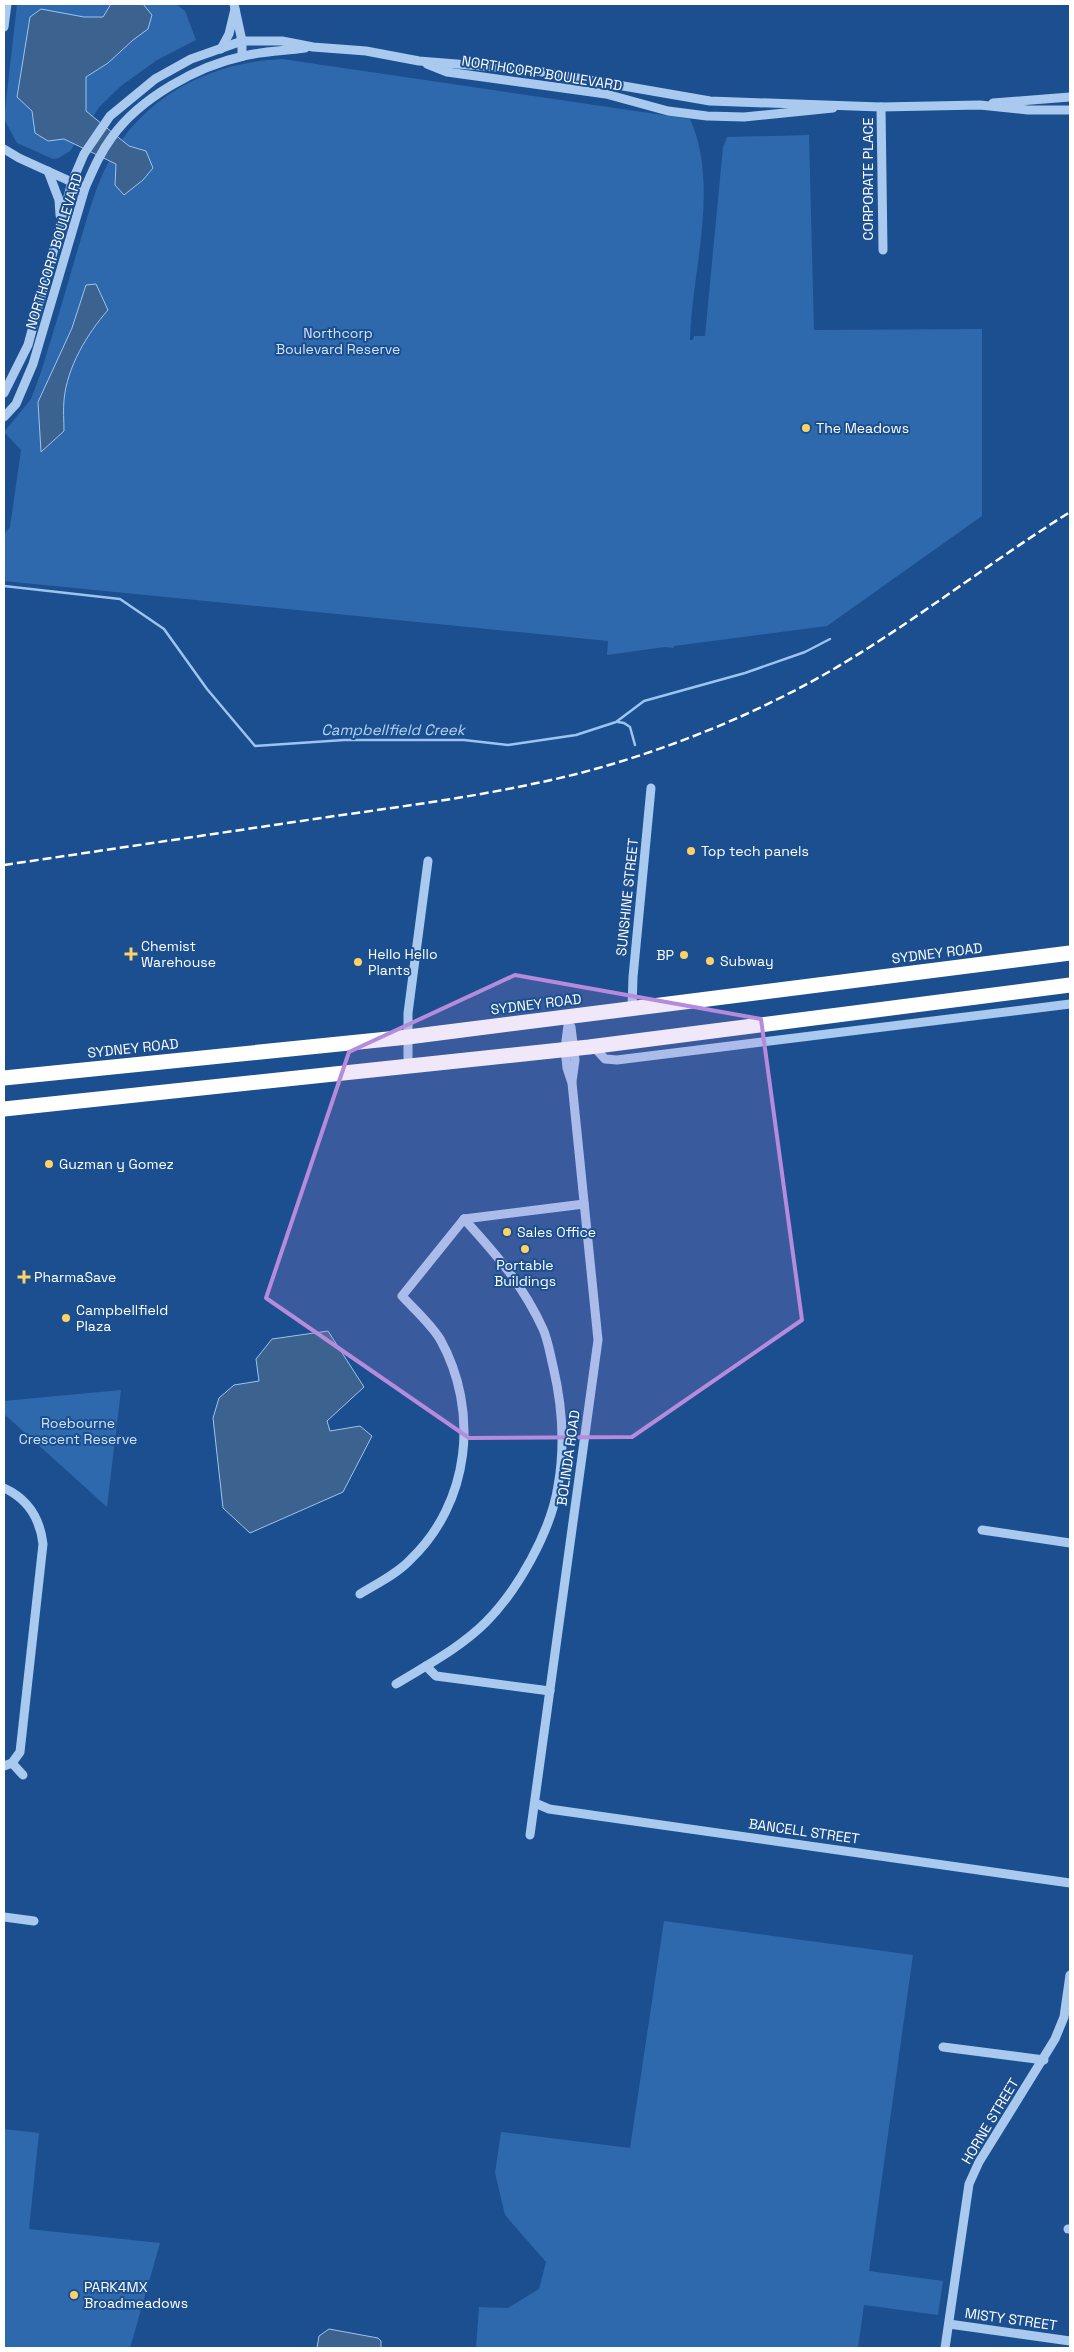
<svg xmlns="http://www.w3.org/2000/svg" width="1074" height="2352" viewBox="0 0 1074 2352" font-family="'Space Grotesk',sans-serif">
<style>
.green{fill:#2e69ad}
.water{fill:#3c6290;stroke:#9cc4f0}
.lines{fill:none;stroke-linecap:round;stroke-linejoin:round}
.stream{stroke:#9cc4f0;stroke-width:2.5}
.minor{stroke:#a9c9ee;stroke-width:9}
.highway{stroke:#fff;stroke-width:15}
.rail{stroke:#fff;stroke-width:2.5;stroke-dasharray:9 4;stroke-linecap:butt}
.marked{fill:#b68bdc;fill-opacity:0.2;stroke:#b68bdc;stroke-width:4;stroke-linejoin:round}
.poi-dot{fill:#ffd166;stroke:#1b4f8f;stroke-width:2}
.labels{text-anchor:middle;stroke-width:4;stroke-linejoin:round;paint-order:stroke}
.street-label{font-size:14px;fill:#fff;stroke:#1b4f8f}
.park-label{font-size:14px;fill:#cfe3fa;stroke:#1b4f8f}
.poi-label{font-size:14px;fill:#fff;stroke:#1b4f8f;text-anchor:start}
.water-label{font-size:15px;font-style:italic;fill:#b5d3f5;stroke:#1b4f8f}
</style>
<rect width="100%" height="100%" fill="#1b4f8f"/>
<!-- green -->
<g class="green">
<path d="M17,4H176L185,11L196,40L157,60L121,86L100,106L70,151L59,158L53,159L17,143L4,119Z"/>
<path d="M282,59L690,119C720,187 692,268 690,340H693L694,336H705L723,147L727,137L809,135L814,330L982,329V516L827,626L674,646V648L665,647L607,655L608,641L4,581V534L10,527L21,450L4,432L31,399L41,372C53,333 65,294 76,255C85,227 92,196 105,169C137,99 208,62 282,59Z"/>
<path d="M121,1390L107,1507L4,1414V1401Z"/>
<path d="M664,1921L913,1955L869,2271L943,2281L938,2315L864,2305L858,2348H476L479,2307L508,2308L539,2289L546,2262L505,2215L495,2173L501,2132L630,2148Z"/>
<path d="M4,2129L39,2133L29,2229L160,2243L130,2348H4Z"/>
</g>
<!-- water -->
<g class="water">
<path d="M111,4H143L152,15L148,29L133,40L108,63L86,77V111L129,146L146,151L153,168L143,180L124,195L115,185L116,164L64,139L48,141L35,133L32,111L17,97L30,17L41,9L84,17H103Z"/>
<path d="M96,284L108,310C87,334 67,367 64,400C63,410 64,421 64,431L41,452L38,402L72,328L86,285Z"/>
<path d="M328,1331L364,1387L327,1421L330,1431L360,1426L372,1436L343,1492L250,1533L223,1508L213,1418L219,1398L234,1385L259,1381L256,1359L272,1339Z"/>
<path d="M329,2329L378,2338L381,2341V2348H317L319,2336Z"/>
</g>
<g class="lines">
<!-- stream -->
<g class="stream">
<path d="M4,586L120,599L164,629L207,689L255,746L344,740H464L508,745L576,735L616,722L644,701L745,673L805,652L830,639"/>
<path d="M618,722L624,723L630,727L635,745"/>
</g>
<!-- minor -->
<g class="minor">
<path d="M234,4L242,41V56"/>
<path d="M4,27L7,4"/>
<path d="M221,49L229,34L235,9"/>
<path d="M427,64L447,72L606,94L668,111L707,116L744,117L833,108"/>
<path d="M993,103L1070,97"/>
<path d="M881,107L883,250"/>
<path d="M4,149L19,158L85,188"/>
<path d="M48,171L59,200L60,215"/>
<path d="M4,393L28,345L72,182L84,154L110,116L155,79L191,59L242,41H282L313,47L366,51L419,61L531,70L710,101L881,107L980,105L1028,110H1070"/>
<path d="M4,417L16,404L33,364L85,188C93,170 100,153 112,137C140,98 197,66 244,56C264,51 284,51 305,48"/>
<path d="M632,1009L633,977L651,788"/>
<path d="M571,1027L575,1060L572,1081"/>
<path d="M593,1046L605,1059L617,1060L1070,1004"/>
<path d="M408,1067V1013L428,861"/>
<path d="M464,1219L584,1204"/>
<path d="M4,1488C28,1499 40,1518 43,1544L20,1752L12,1763L4,1766"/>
<path d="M982,1530L1070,1543"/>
<path d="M360,1594C376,1584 397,1574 410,1560C470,1503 480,1411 440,1339C430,1323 415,1310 402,1296L464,1219"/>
<path d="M426,1666L436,1676L550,1691"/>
<path d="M396,1684C427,1665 460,1648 486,1622C518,1590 551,1531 558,1486C565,1447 562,1404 553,1366C550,1354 548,1340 543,1329C523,1285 496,1254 464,1219"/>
<path d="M12,1763L23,1775"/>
<path d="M535,1803L549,1809L1070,1883"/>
<path d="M530,1835L598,1340L572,1083L567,1068L565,1049L569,1017"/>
<path d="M4,1917L34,1921"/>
<path d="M943,2047L1044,2060"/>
<path d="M1068,2229H1070"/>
<path d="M949,2324L1070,2341"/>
<path d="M945,2348L969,2184L979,2162L1055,2039L1064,2017L1070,1975"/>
</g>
<!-- highway -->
<g class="highway">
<path d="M4,1078L408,1037L1070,953"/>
<path d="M4,1109L589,1047L1070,985"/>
</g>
<!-- rail -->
<path class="rail" d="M4,865C112,849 220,833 328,817C398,807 468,798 537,783C616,767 703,736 776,700C881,649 971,574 1070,512"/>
</g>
<!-- marked area -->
<path class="marked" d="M515,975L761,1019L802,1320L632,1437L469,1438L266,1298L349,1052Z"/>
<!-- markers -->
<g class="poi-dot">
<circle cx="806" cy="428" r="5"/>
<circle cx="691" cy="851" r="5"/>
<path d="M128.5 946.5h5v5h5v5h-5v5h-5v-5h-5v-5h5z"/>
<circle cx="684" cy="955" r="5"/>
<circle cx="710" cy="961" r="5"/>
<circle cx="358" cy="962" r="5"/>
<circle cx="49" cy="1164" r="5"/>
<circle cx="507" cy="1232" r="5"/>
<circle cx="525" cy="1249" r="5"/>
<path d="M21.5 1269.5h5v5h5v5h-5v5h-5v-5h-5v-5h5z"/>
<circle cx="66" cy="1318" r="5"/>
<circle cx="74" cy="2295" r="5"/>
</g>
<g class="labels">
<!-- street labels -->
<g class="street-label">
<text transform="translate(542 73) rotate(9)" y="5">NORTHCORP BOULEVARD</text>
<text transform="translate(868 179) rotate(-90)" y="5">CORPORATE PLACE</text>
<text transform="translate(54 251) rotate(-73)" y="5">NORTHCORP BOULEVARD</text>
<text transform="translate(627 897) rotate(-84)" y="5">SUNSHINE STREET</text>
<text transform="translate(937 953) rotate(-7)" y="5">SYDNEY ROAD</text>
<text transform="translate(536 1004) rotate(-7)" y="5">SYDNEY ROAD</text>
<text transform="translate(133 1048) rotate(-6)" y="5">SYDNEY ROAD</text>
<text transform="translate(568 1458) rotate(-82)" y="5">BOLINDA ROAD</text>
<text transform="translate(804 1831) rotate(8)" y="5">BANCELL STREET</text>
<text transform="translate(990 2121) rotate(-59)" y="5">HORNE STREET</text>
<text transform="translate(1011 2319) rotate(8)" y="5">MISTY STREET</text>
</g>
<!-- park labels -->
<g class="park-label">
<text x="338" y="338">Northcorp<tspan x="338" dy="16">Boulevard Reserve</tspan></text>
<text x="78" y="1428">Roebourne<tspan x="78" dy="16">Crescent Reserve</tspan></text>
</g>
<!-- poi labels -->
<g class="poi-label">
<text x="816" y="433">The Meadows</text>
<text x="701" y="856">Top tech panels</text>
<text x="141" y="951">Chemist<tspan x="141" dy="16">Warehouse</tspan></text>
<text x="368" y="959">Hello Hello<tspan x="368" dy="16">Plants</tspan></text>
<text x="674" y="960" text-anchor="end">BP</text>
<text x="720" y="966">Subway</text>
<text x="59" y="1169">Guzman y Gomez</text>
<text x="517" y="1237">Sales Office</text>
<text x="525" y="1270" text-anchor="middle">Portable<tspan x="525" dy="16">Buildings</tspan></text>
<text x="34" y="1282">PharmaSave</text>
<text x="76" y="1315">Campbellfield<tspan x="76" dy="16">Plaza</tspan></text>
<text x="84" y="2292">PARK4MX<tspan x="84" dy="16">Broadmeadows</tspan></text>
</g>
<!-- water labels -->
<g class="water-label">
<text x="393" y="735">Campbellfield Creek</text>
</g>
</g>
<!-- border -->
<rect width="1074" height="2352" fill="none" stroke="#ffffff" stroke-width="10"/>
</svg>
